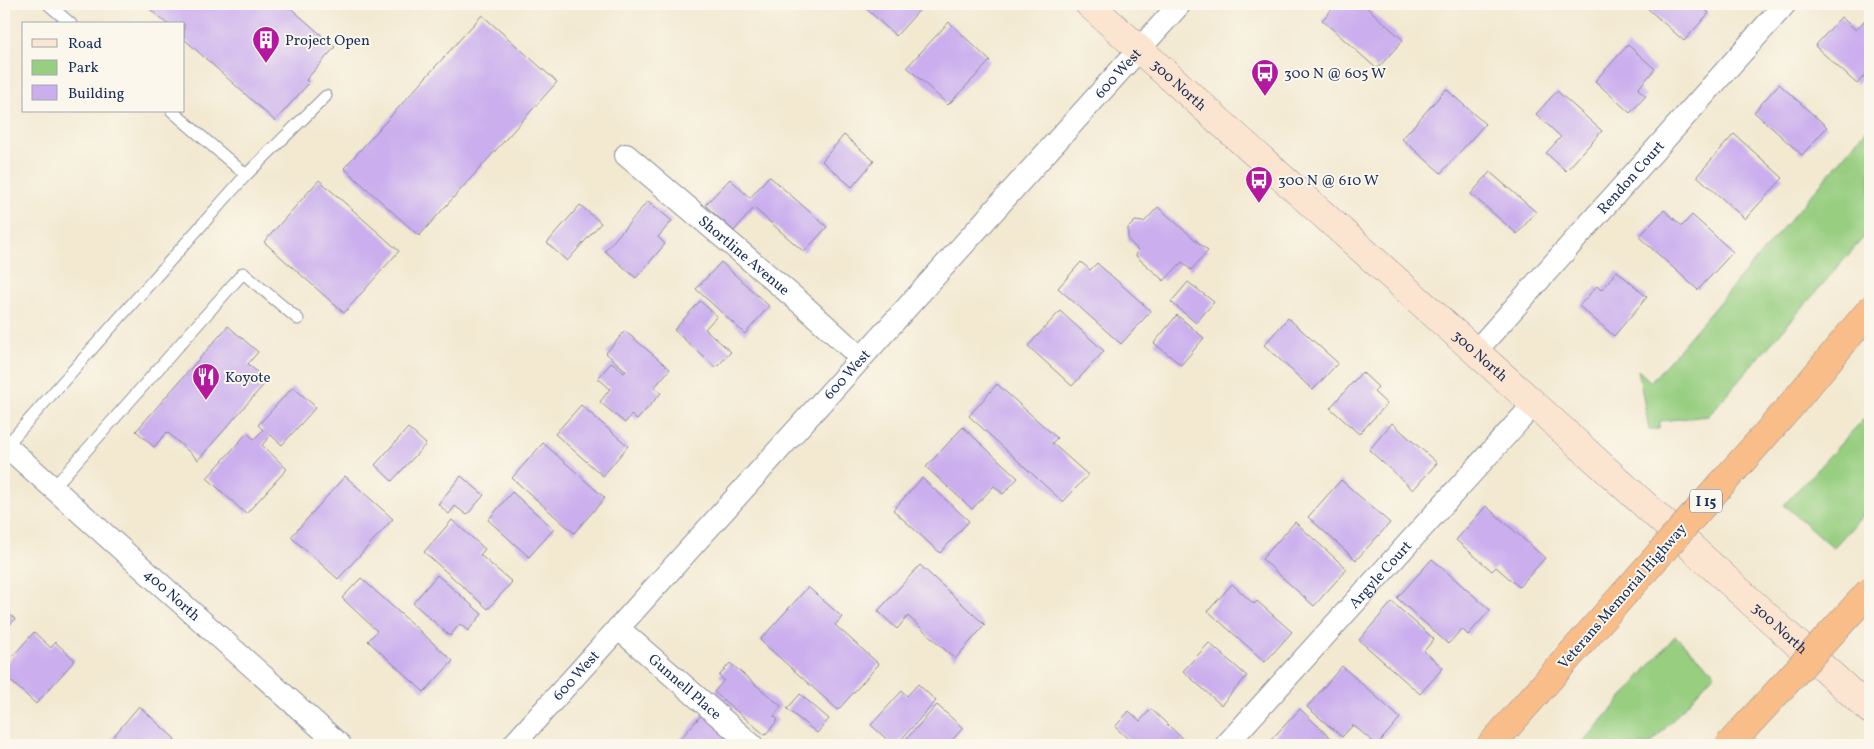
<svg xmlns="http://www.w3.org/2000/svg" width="1874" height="749" viewBox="0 0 1874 749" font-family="Vollkorn,serif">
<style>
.green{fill:#97ce80;stroke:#597e6f}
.building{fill:#caaeee}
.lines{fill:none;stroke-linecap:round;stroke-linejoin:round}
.lane-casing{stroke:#878c98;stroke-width:13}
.street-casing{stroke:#878c98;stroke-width:24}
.secondary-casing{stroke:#878c98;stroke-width:29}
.highway-casing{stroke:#878c98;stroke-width:29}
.lane{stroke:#fff;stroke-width:11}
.street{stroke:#fff;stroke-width:22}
.secondary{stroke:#fce5d0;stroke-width:28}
.highway{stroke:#f8bd89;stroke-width:28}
.highway-bridge-casing{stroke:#878c98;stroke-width:29;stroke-linecap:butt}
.highway-bridge{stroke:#f8bd89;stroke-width:28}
.labels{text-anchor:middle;stroke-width:4;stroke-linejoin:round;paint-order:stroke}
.shield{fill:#fbf7ec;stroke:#5e6b89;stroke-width:1}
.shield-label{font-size:14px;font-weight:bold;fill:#1b2f5e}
.poi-label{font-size:15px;fill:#1b2f5e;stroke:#fbf7ec;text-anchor:start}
.street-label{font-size:15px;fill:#1b2f5e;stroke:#fbf7ec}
</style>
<rect width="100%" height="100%" fill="#fbf7ec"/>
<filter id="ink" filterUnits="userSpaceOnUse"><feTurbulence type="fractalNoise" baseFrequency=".02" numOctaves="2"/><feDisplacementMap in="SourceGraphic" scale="10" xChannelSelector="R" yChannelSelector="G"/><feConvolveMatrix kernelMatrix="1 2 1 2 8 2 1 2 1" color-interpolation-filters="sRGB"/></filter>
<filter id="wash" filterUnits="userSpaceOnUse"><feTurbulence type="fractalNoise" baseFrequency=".0096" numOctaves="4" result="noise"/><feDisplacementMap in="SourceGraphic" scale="20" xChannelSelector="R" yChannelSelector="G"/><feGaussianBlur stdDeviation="1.12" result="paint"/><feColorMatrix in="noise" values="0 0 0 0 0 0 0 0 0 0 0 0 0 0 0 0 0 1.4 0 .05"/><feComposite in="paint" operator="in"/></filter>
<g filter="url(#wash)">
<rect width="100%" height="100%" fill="#f3e9d1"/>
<!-- green -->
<g class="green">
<path d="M1870,126V230L1708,416L1660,421L1659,429H1649L1638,370L1651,382Z"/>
<path d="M1870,412V508L1833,548L1784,505Z"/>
<path d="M1675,636L1715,673L1650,745H1581Z"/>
</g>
<g id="blocks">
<!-- building -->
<g class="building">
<path d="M144,4H286L335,47L306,80L309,83L275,121L184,39V24H167Z"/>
<path d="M861,4H925L896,36Z"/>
<path d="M1337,4H1363L1403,40L1377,69L1322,20Z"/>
<path d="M1653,4H1699L1709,13L1684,41L1648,9Z"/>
<path d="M482,15L557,82L419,236L344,168Z"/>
<path d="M1841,17L1856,30L1864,21L1870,27V69L1857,84L1815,46Z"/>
<path d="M949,22L990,61L948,105L907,67Z"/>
<path d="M1628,45L1655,69L1638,89L1646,96L1630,113L1595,81Z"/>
<path d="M1779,84L1827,127L1802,155L1754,112Z"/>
<path d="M1446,89L1485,124L1441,173L1402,139Z"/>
<path d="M1557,91L1602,131L1566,171L1546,153L1561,137L1536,114Z"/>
<path d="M1734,134L1783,178L1745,219L1697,176Z"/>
<path d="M844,135L874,161L852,187L822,161Z"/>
<path d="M1490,172L1536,212L1517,234L1471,194Z"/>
<path d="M769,176L827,227L804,252L754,208L734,231L705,205L730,179L750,198Z"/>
<path d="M319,180L399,251L344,313L264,242Z"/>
<path d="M648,201L672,221L658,237L665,244L636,278L605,251Z"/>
<path d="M580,205L601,223L567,261L547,243Z"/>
<path d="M1158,207L1208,251L1191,270L1182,262L1164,281L1136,256L1138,250L1128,240V228L1135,221L1144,222Z"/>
<path d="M1664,210L1682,226L1692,215L1733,252L1698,290L1639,237Z"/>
<path d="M721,262L769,306L745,334L696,289Z"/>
<path d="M1081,262L1090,270L1097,263L1151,311L1121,344L1058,288Z"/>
<path d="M1617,271L1647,297L1614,336L1579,306L1597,286L1601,290Z"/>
<path d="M1188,282L1214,302L1196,323L1171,302Z"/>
<path d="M700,301L717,316L705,329L731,352L716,368L674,330Z"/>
<path d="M1060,311L1104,351L1072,386L1028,346Z"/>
<path d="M1177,315L1204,338L1181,365L1154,343Z"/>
<path d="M1288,318L1338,363L1313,390L1264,345Z"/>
<path d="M228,326L258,352L248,364L267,381L198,460L167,432L154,447L136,431Z"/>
<path d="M625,331L670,369L654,388L661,393L637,420L631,415L625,423L600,402L610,389L598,378L612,362L624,373L626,371L606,353Z"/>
<path d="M1362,372L1378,387L1374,392L1387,404L1359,434L1330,408Z"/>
<path d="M997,384L1057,438L1052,443L1088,475L1063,502L969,416Z"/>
<path d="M293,387L316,407L282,445L271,435L262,445L287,469L246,514L207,478L247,433L254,439L263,430L258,425Z"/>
<path d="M581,405L628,446L603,476L555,434Z"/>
<path d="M1392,423L1437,463L1413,490L1369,450Z"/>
<path d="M963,427L1018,478L1003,494L994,486L972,509L926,467Z"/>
<path d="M408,428L426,444L392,481L375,465Z"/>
<path d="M543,443L605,498L574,533L512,478Z"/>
<path d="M345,476L393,519L338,579L291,537Z"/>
<path d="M461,476L484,495L467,515L455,506L449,514L438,504Z"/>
<path d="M922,478L969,521L940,553L893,510Z"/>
<path d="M1341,480L1390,523L1356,560L1308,517Z"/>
<path d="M512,492L554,529L529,557L488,520Z"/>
<path d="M1486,506L1545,558L1519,587L1496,567L1492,571L1456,540Z"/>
<path d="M452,520L485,549L480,555L512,582L488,609L424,552Z"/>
<path d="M1295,522L1347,569L1314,606L1262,559Z"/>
<path d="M1432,559L1490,610L1468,635L1462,629L1448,644L1397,598Z"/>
<path d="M920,565L985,625L955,659L908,616L897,629L878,611Z"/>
<path d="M437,575L482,614L468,631L460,624L450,636L413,603Z"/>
<path d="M361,578L453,661L424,692L368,641L377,631L342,598Z"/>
<path d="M1232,584L1254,604L1257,601L1292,632L1265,662L1208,611Z"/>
<path d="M808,587L842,617L835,625L879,664L838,710L760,640Z"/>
<path d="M1392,602L1434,639L1424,651L1443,668L1420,694L1359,640Z"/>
<path d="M4,609L15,619L4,631Z"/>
<path d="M34,632L51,648L55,642L75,660L36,704L4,675V666Z"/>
<path d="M1209,643L1247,676L1221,705L1183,671Z"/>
<path d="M730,663L781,706L774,716L778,720L765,735L714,692L724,680L719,676Z"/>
<path d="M1342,666L1400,718L1377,745L1353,725L1342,737L1307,707Z"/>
<path d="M918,684L936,701L896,745H893L871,725L902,691L907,696Z"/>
<path d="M800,694L829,719L817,733L787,709Z"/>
<path d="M937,705L963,728L948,745H901Z"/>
<path d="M139,706L175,739L170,745H106Z"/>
<path d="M1151,709L1184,740L1180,745H1135L1115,727L1129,711L1140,721Z"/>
<path d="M1300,709L1334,741L1330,745H1266Z"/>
<path d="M704,712L741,745H675Z"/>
</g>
</g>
</g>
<g filter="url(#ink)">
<use href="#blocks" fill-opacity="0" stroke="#878c98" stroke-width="1"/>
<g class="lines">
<defs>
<g id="lane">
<path d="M48,4L71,24"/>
<path d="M172,111L246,175L326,96"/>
<path d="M6,446L246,175"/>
<path d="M53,488L243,273L298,319"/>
</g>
<g id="street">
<path id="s1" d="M626,155L803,305L861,358"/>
<path id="s2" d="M1475,352L1785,4"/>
<path id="s3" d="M4,444L340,745"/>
<path id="s4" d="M618,628L752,745"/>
<path id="s5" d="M513,745L1180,4"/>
<path id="s6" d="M1226,745L1534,404"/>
</g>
<g id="secondary">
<path id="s7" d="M1089,4L1534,404L1870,710"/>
</g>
<g id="highway">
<path d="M1789,408L1870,310"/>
<path d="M1491,745L1624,594"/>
</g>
</defs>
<!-- lane casing -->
<use href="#lane" class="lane-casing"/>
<!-- street casing -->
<use href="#street" class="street-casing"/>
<!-- secondary casing -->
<use href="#secondary" class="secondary-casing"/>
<!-- highway casing -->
<use href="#highway" class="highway-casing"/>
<!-- lane -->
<use href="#lane" class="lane"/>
<!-- street -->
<use href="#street" class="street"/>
<!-- secondary -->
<use href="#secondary" class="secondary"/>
<!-- highway -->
<use href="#highway" class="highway"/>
<defs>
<g id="highway-bridge">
<path d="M1624,594L1789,408"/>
<path d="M1729,745L1870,591"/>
</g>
</defs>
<!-- highway-bridge casing -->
<use href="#highway-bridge" class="highway-bridge-casing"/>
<!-- highway-bridge -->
<use href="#highway-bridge" class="highway-bridge"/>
</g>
</g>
<!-- icons -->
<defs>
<symbol id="building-pin" viewBox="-11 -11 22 30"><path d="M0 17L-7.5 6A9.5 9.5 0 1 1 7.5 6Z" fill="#b5179e" stroke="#fbf7ec"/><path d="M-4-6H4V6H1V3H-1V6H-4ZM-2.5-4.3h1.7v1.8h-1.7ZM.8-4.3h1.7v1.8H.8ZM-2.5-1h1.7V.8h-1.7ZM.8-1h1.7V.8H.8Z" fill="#fff"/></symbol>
<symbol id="bus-pin" viewBox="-11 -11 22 30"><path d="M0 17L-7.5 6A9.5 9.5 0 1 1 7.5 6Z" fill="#b5179e" stroke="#fbf7ec"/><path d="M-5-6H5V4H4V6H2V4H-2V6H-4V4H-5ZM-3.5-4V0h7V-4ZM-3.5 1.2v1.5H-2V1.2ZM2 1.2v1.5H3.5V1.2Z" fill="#fff"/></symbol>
<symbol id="restaurant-pin" viewBox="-11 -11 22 30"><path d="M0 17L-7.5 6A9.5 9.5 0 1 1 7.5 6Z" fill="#b5179e" stroke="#fbf7ec"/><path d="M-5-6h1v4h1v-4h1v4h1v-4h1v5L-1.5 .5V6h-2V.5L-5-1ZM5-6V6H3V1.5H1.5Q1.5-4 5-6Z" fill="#fff"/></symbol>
</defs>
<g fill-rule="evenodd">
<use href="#building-pin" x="250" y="24" width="32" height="43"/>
<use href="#bus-pin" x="1249" y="57" width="32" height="43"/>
<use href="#bus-pin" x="1243" y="164" width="32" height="43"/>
<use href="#restaurant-pin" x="190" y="361" width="32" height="43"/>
</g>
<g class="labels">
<!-- shield labels -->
<rect class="shield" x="1690" y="489.5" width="32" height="23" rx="4"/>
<g class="shield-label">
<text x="1706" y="506">I 15</text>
</g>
<!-- poi labels -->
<g class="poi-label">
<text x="285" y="45">Project Open</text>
<text x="1284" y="78">300 N @ 605 W</text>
<text x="1278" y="185">300 N @ 610 W</text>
<text x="225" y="382">Koyote</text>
</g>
<!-- street labels -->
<g class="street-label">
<text dy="5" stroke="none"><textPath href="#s5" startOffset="904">600 West</textPath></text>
<text dy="5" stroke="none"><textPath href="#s7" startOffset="121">300 North</textPath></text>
<text dy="5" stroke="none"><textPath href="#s2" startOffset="234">Rendon Court</textPath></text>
<text dy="5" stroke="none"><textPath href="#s1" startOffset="155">Shortline Avenue</textPath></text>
<text dy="5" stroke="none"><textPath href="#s7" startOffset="526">300 North</textPath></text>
<text dy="5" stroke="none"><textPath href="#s5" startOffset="499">600 West</textPath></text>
<text dy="5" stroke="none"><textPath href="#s6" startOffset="230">Argyle Court</textPath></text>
<text dy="5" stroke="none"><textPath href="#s3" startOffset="226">400 North</textPath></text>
<text transform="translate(1622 596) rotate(-49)" y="5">Veterans Memorial Highway</text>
<text dy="5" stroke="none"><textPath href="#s7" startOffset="931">300 North</textPath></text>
<text dy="5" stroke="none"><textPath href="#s5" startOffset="94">600 West</textPath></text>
<text dy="5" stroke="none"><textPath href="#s4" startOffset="89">Gunnell Place</textPath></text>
</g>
</g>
<!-- margin -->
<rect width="1874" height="749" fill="none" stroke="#fbf7ec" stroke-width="20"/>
<!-- legend -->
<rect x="22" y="22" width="162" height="90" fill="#fbf7ec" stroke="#a1a7b3"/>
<rect x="32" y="39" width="25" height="8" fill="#fce5d0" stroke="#a1a7b3"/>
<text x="68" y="48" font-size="15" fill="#1b2f5e">Road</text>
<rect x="32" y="60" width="25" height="15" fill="#97ce80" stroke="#a1a7b3"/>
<text x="68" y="72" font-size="15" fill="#1b2f5e">Park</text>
<rect x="32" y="85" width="25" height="15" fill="#caaeee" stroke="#a1a7b3"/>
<text x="68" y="98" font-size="15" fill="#1b2f5e">Building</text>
</svg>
